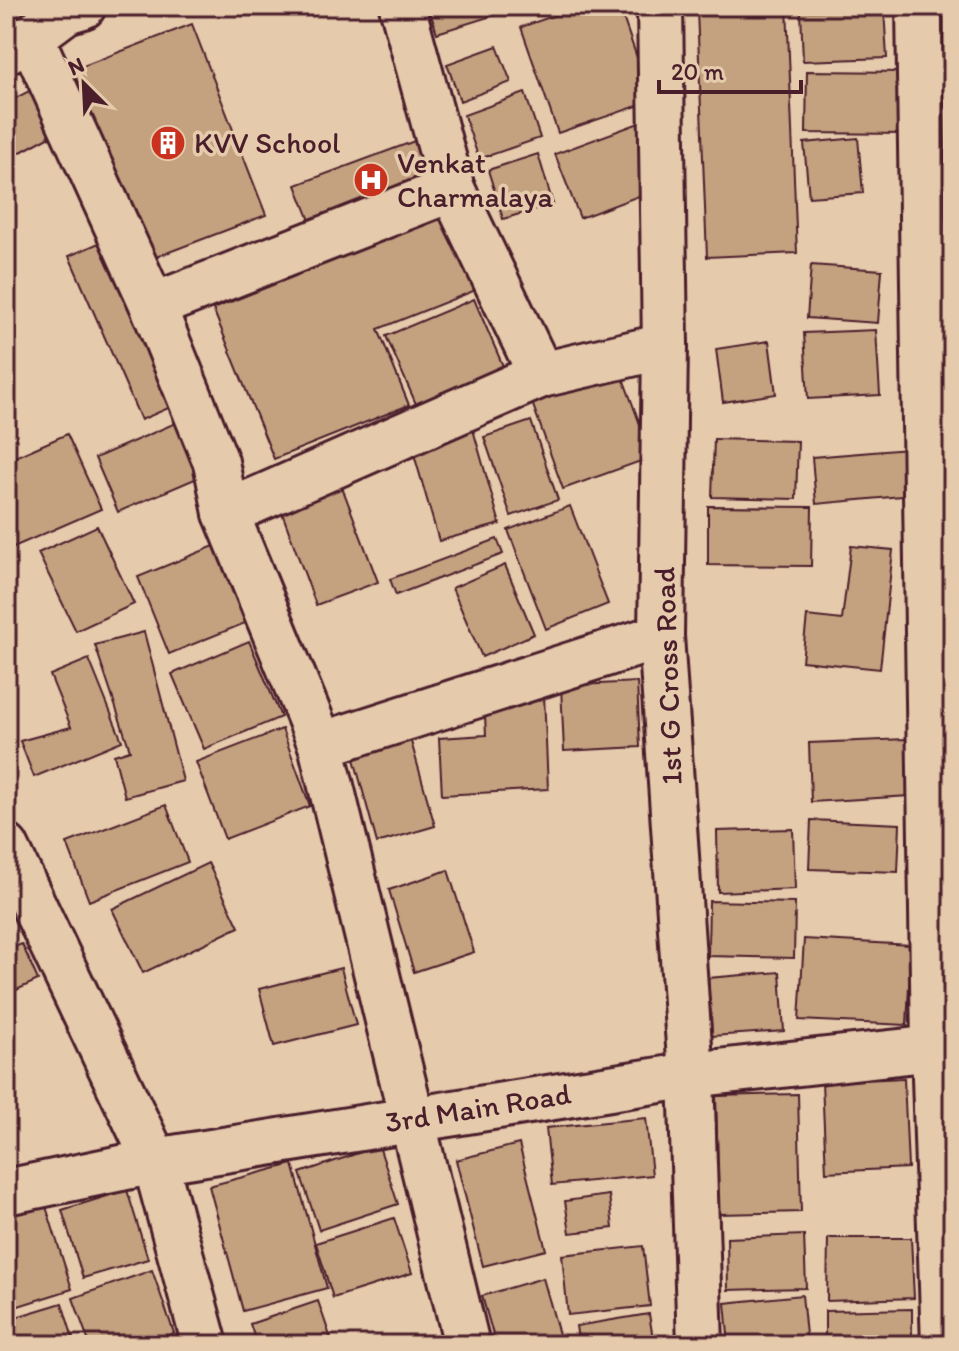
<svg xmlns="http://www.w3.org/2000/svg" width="959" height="1351" viewBox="0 0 959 1351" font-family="Itim,sans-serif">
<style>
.building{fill:#c4a280;stroke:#4a1f2b;stroke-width:2}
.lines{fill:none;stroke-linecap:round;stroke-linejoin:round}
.minor-casing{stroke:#4a1f2b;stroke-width:50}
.minor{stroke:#e5caac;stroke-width:44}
.labels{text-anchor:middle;stroke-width:7;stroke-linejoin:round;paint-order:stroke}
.poi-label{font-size:30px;fill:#4a1f2b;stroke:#e5caac;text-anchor:start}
.street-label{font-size:30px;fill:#4a1f2b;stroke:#e5caac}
</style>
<rect width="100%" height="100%" fill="#e5caac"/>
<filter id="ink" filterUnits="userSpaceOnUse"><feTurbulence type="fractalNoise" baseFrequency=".0125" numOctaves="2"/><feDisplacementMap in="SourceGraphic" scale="16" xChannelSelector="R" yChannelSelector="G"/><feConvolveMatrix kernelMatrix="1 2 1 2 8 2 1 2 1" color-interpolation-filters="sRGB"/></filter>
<g filter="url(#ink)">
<!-- building -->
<g class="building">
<path d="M428,6H524L437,33Z"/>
<path d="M582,6H619L652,101L558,133L521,27Z"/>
<path d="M787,6L797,253L707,257L697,10Z"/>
<path d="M884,9L887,58L803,61L801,11Z"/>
<path d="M192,24L266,215L143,262L70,71Z"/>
<path d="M497,46L511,82L460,101L447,64Z"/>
<path d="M807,71L907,72L905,134L806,133Z"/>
<path d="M31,90L54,134L6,160V103Z"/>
<path d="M525,93L540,138L479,159L464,115Z"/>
<path d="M639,123L663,187L580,218L555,154Z"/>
<path d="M428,136L443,179L313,228L296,185Z"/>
<path d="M858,138L863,193L809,197L804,143Z"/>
<path d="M538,154L553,204L503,219L488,170Z"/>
<path d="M446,215L476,290L378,329L409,405L274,459L213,309Z"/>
<path d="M108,239L180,403L141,420L69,256Z"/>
<path d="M811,265L882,270L878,323L807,318Z"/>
<path d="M474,299L503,366L416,404L386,336Z"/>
<path d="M876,330L880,395L808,399L804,333Z"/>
<path d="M769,341L776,394L723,402L716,349Z"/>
<path d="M617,362L652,457L563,489L529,394Z"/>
<path d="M187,418L209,473L118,512L95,458Z"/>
<path d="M531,421L558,500L511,516L484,437Z"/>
<path d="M472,426L500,524L439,541L411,444Z"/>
<path d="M67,434L101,509L9,549L6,543V461Z"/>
<path d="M714,439L798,441L796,499L712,497Z"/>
<path d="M908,449L912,495L816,504L812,457Z"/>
<path d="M342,487L378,582L316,605L281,510Z"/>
<path d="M570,506L608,604L546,629L508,530Z"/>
<path d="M708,506L812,507L811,566L708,565Z"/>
<path d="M97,526L134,604L76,631L38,553Z"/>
<path d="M497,539L503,554L396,595L390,579Z"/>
<path d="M224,542L255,619L169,654L138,577Z"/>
<path d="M851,546L893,550L880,669L802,661L807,616L842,620Z"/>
<path d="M505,565L534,634L482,657L452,588Z"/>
<path d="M144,632L183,781L125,797L114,755L130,750L95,645Z"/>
<path d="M249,641L281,717L204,749L172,674Z"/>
<path d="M89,659L122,741L34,777L20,741L71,727L50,675Z"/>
<path d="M637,682L640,747L564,751L561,686Z"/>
<path d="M544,694L548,789L442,795L439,738L486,735L484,697Z"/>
<path d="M282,729L310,806L225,839L196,762Z"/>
<path d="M410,738L435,826L377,843L353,755Z"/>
<path d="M907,739L910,796L811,802L809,743Z"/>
<path d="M166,805L188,862L89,901L67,843Z"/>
<path d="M811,820L900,824L898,872L809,869Z"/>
<path d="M793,829L795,889L718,892L717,831Z"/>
<path d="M208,863L239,927L143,973L112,909Z"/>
<path d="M448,870L474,952L414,972L389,890Z"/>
<path d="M709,901L795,903L794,958L708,956Z"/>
<path d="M804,939L911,945L907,1025L799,1020Z"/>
<path d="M22,944L38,980L8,994L6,990V950Z"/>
<path d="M341,968L356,1025L274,1046L259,989Z"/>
<path d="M780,972L784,1031L712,1036L708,978Z"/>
<path d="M904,1078L908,1168L826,1172L822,1082Z"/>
<path d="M798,1094L801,1212L719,1214L716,1096Z"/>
<path d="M646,1118L652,1175L552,1185L546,1128Z"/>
<path d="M519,1144L546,1250L483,1266L456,1160Z"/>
<path d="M379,1146L398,1204L319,1230L300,1173Z"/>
<path d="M293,1164L327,1288L243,1311L209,1186Z"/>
<path d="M127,1190L148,1259L83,1278L62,1210Z"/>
<path d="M609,1195L613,1228L570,1233L565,1201Z"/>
<path d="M43,1197L72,1289L6,1310V1209Z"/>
<path d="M394,1218L412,1273L333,1298L316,1243Z"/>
<path d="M804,1235L806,1288L728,1290L727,1238Z"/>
<path d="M828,1238H911L914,1298L827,1301Z"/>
<path d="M643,1246L650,1306L568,1315L562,1255Z"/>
<path d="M152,1270L174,1333L142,1345H90L73,1298Z"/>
<path d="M543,1278L562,1345H496L482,1296Z"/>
<path d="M802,1295L807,1345H729L725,1303Z"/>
<path d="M318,1301L333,1345H257L250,1324Z"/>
<path d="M62,1303L75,1345H6V1320Z"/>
<path d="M912,1309V1345H825V1311Z"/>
<path d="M649,1314L654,1345H579L576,1326Z"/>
<path d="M413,1339L415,1345H395Z"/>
</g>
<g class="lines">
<defs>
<g id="minor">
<path d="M402,6L452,189"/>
<path d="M660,6L665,346L661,636L691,1075L700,1345"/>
<path d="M919,6L934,1048L944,1345"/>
<path d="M31,37L153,306L216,462L226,513L321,745L467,1345"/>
<path d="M6,51L31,37L66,11L83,6"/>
<path d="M153,306L452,189L541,375L665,346"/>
<path d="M226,513L541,375"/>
<path d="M321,745L661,636"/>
<path d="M6,847L155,1161L205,1345"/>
<path d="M6,1192L155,1161L691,1075L953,1046"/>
</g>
</defs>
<!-- minor casing -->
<use href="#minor" class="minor-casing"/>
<!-- minor -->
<use href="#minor" class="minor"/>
</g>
</g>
<!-- icons -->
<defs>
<symbol id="building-disc" viewBox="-11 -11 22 22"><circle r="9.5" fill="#c8321e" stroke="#e5caac"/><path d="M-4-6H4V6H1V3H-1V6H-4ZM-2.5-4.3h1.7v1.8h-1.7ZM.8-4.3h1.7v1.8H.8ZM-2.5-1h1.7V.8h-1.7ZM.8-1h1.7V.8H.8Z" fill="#fff"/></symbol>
<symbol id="hospital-disc" viewBox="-11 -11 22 22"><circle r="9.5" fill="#c8321e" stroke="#e5caac"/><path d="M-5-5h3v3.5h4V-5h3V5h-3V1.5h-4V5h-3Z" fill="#fff"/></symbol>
</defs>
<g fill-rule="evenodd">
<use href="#building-disc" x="148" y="123" width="40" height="40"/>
<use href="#hospital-disc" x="351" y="160" width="40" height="40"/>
</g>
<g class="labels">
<!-- poi labels -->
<g class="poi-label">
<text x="194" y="153">KVV School</text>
<text x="397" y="173">Venkat<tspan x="397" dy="34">Charmalaya</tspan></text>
</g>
<!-- street labels -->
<g class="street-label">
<text transform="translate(668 676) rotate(-92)" y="10">1st G Cross Road</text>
<text transform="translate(478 1108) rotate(-9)" y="10">3rd Main Road</text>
</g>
</g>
<!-- margin -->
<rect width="959" height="1351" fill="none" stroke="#e5caac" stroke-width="32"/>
<rect x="16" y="16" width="927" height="1319" fill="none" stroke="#4a1f2b" stroke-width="3" filter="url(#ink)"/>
<!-- north arrow -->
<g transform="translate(84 84) rotate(336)" stroke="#e5caac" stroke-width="6" paint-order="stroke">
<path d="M0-6L14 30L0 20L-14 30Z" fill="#4a1f2b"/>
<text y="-12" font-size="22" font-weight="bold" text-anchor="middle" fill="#4a1f2b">N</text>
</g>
<!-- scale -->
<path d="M659 80v12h142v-12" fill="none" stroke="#4a1f2b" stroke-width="4"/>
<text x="671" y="80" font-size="24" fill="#4a1f2b" stroke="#e5caac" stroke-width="6" paint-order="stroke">20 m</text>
</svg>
